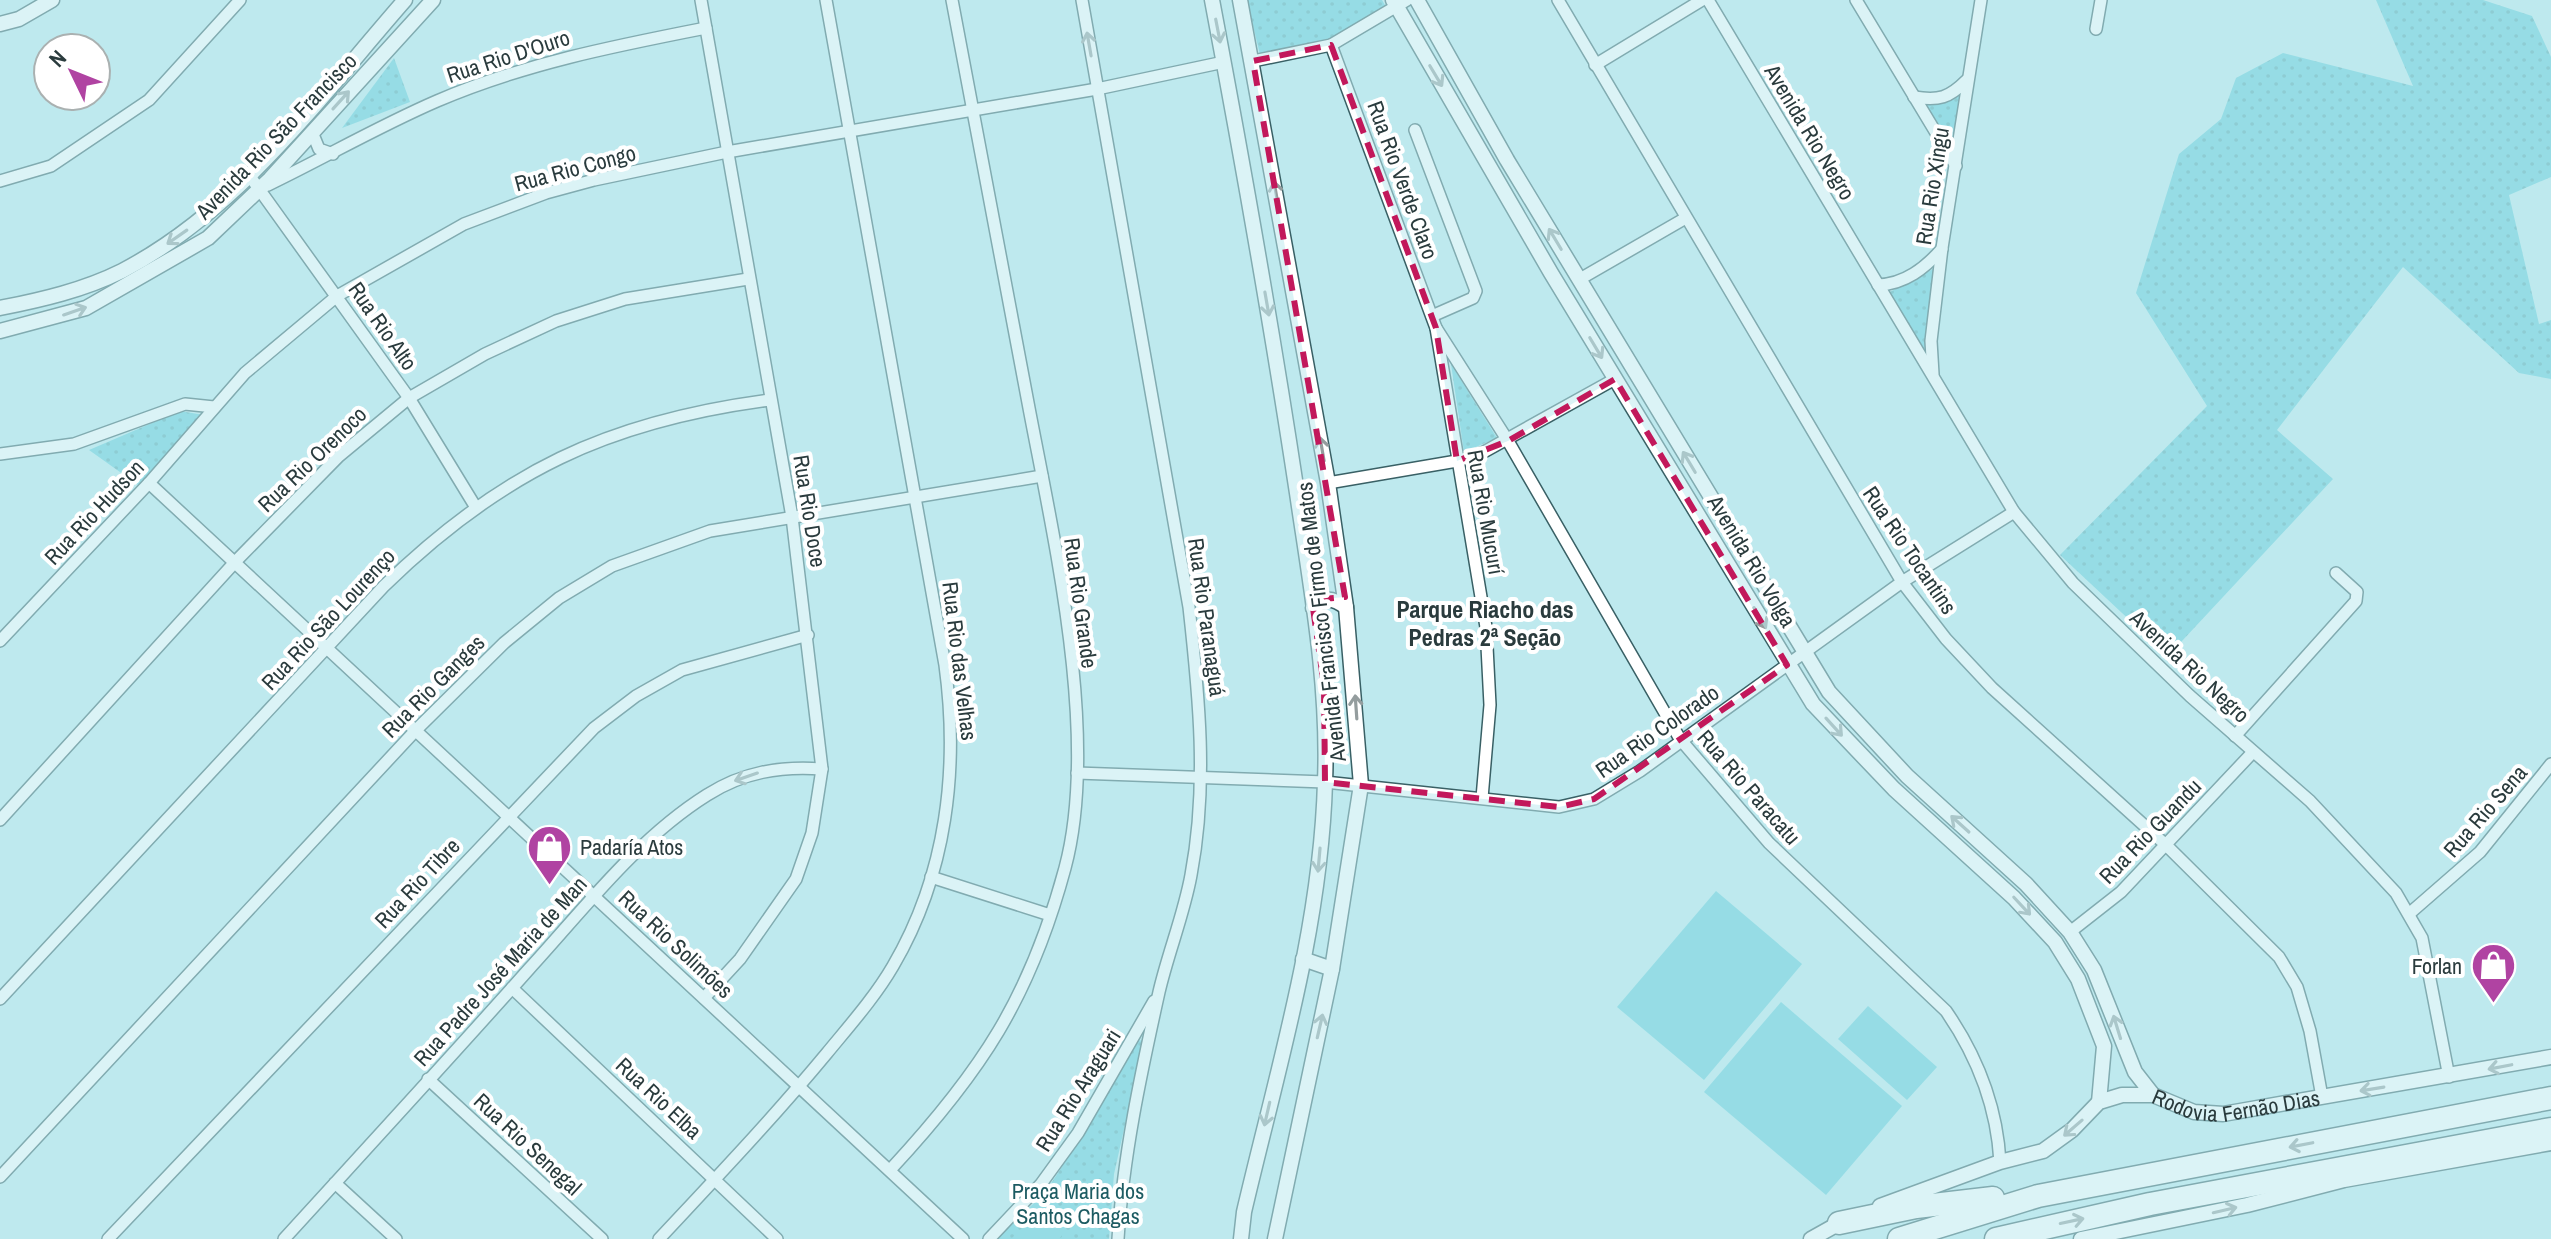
<svg xmlns="http://www.w3.org/2000/svg" width="2551" height="1239" viewBox="0 0 2551 1239" font-family="'Archivo Narrow',sans-serif">
<style>
.grass{fill:url(#grass-dots)}
.garden{fill:#66cdd9}
.lines{fill:none;stroke-linecap:round;stroke-linejoin:round}
.minor-casing{stroke:#396065;stroke-width:14}
.tertiary-casing{stroke:#396065;stroke-width:17}
.motorway-casing{stroke:#396065;stroke-width:25}
.minor{stroke:#fff;stroke-width:11}
.tertiary{stroke:#fff;stroke-width:14}
.motorway{stroke:#fff;stroke-width:22}
.oneway{stroke:#949d9e}
.marked{fill:none;stroke:#c2185b;stroke-width:6;stroke-dasharray:16 10;stroke-linejoin:round}
.labels{text-anchor:middle;stroke-width:8;stroke-linejoin:round;paint-order:stroke}
.street-label{font-size:22px;fill:#2a3b3d;stroke:#fff}
.poi-label{font-size:22px;fill:#2a3b3d;stroke:#fff;text-anchor:start}
.park-label{font-size:22px;fill:#1c5b62;stroke:#fff}
.neighbourhood-label{font-size:24px;font-weight:bold;fill:#2a3b3d;stroke:#fff}
</style>
<defs>
<pattern id="grass-dots" width="8" height="8" patternUnits="userSpaceOnUse" patternTransform="scale(2)"><rect width="8" height="8" fill="#66cdd9"/><path d="M2 2h.1M6 6h.1" fill="none" stroke="#54a8b1" stroke-width="1.8" stroke-linecap="round"/></pattern>
</defs>
<rect width="100%" height="100%" fill="#bee9ee"/>
<!-- grass -->
<g class="grass">
<path d="M1247,0H1382L1389,12L1329,41L1260,55Z"/>
<path d="M2376,0H2483L2532,16L2551,57V177L2509,195L2539,324L2551,320V379L2519,373L2403,267L2277,430L2333,479L2168,656L2060,555L2207,406L2136,293L2179,154L2221,119L2236,78L2283,53L2413,86Z"/>
<path d="M394,58L410,102L342,128Z"/>
<path d="M1963,89L1954,157L1921,104H1939Z"/>
<path d="M1933,269L1927,363L1888,293Z"/>
<path d="M1451,364L1497,438L1464,452Z"/>
<path d="M180,411L204,415L141,487L89,450Z"/>
<path d="M1144,1040L1114,1174L1109,1239H995L1044,1194L1087,1129L1135,1041Z"/>
</g>
<!-- garden -->
<g class="garden">
<path d="M1716,891L1802,964L1704,1080L1617,1007Z"/>
<path d="M1781,1002L1902,1106L1826,1195L1704,1092Z"/>
<path d="M1868,1006L1937,1067L1907,1100L1838,1039Z"/>
<path d="M1039,1211L1063,1234L1059,1239H1011Z"/>
</g>
<g class="lines">
<defs>
<g id="minor">
<path d="M701,0L792,517L822,769L812,833L796,879L740,959L704,998"/>
<path d="M1082,0L1189,607C1199,696 1208,786 1191,875C1184,914 1168,953 1159,992C1141,1073 1123,1156 1118,1239"/>
<path d="M1558,0L1902,582L1946,639L1992,688L2167,846L2279,957L2297,987L2310,1031L2322,1097"/>
<path d="M1708,0L2014,512L2073,583L2190,696L2310,801L2396,893L2422,938L2449,1077"/>
<path d="M1856,0L1956,166"/>
<path d="M2096,29L2101,0"/>
<path d="M1331,45L1436,328L1486,627L1490,705L1482,798"/>
<path d="M1253,61L1331,45L1407,0"/>
<path d="M1595,65L1702,0"/>
<path d="M1914,97C1939,101 1949,98 1967,80"/>
<path d="M1415,130L1476,291L1473,298L1432,316"/>
<path d="M312,132L319,149L333,154"/>
<path d="M249,175L409,398L475,506"/>
<path d="M0,181L51,166L149,100L240,0"/>
<path d="M268,185C324,158 379,126 437,101C523,64 614,46 706,28"/>
<path d="M1580,279L1684,219"/>
<path d="M1878,285C1905,284 1925,268 1942,249"/>
<path d="M1436,328L1508,441L1680,739L1769,843L1946,1011C1977,1056 1997,1107 2000,1162"/>
<path d="M1933,374L1931,341L1942,248L1981,0"/>
<path d="M0,454L74,444L185,404L214,407"/>
<path d="M149,483L963,1239"/>
<path d="M1328,483L1457,461L1482,453L1615,379"/>
<path d="M0,641L149,483L245,373L337,296L464,224L546,193L594,180L727,152L1097,89L1224,62"/>
<path d="M2235,736L2356,601L2357,592L2336,573"/>
<path d="M1077,773L1325,782L1559,807L1594,799L1640,771L1902,582L2014,512"/>
<path d="M0,820L236,561L339,456L409,398L485,354L556,321L625,299L748,279"/>
<path d="M931,877L1050,915"/>
<path d="M2410,913L2480,852L2551,764"/>
<path d="M2070,932L2121,892L2253,752"/>
<path d="M512,988L777,1239"/>
<path d="M0,999L384,586C501,472 608,421 770,400"/>
<path d="M428,1079L602,1239"/>
<path d="M891,1169C981,1072 1030,998 1065,868C1100,738 1054,540 1029,408C1004,272 978,136 952,0"/>
<path d="M0,1177L416,730L504,643L559,598L612,566L710,531L1042,476"/>
<path d="M335,1183L396,1239"/>
<path d="M108,1239L594,728L636,696L682,670L808,635"/>
<path d="M284,1239C366,1149 448,1060 529,969C584,909 637,839 707,795C743,772 780,766 822,769"/>
<path d="M659,1239C716,1178 774,1117 827,1053C850,1025 875,997 893,966C947,874 959,768 945,665L826,0"/>
<path d="M989,1239L1041,1184L1078,1133L1154,1001"/>
</g>
<g id="tertiary">
<path d="M1212,0C1243,164 1272,328 1297,493C1311,589 1329,685 1325,782C1321,928 1277,1071 1244,1212L1241,1239"/>
<path d="M1240,0L1328,483L1346,607L1361,785L1332,969L1275,1239"/>
<path d="M1393,0L1551,273L1813,704L1894,789L2014,898L2055,942L2078,979L2104,1046L2099,1102"/>
<path d="M1417,0L1507,160L1829,692L1907,776L2026,884L2070,932L2094,970L2135,1072L2153,1095"/>
<path d="M0,24L19,19L52,0"/>
<path d="M0,308C41,300 84,290 122,271C239,210 320,97 405,0"/>
<path d="M0,331L86,308L208,238L270,179L433,0"/>
<path d="M1313,608C1326,596 1332,598 1346,607"/>
<path d="M1303,959L1332,969"/>
<path id="s1" d="M1880,1206L2000,1162L2043,1151L2072,1130L2099,1102L2122,1095H2153L2194,1112L2223,1114L2551,1057"/>
<path d="M1811,1239L1845,1220"/>
<path d="M2081,1239L2247,1205L2344,1180L2551,1143"/>
</g>
<g id="motorway">
<path d="M1839,1223L1916,1207L1993,1198"/>
<path d="M1899,1239L2038,1196L2551,1098"/>
<path d="M1996,1239L2150,1204L2551,1129"/>
</g>
</defs>
<!-- minor casing -->
<use href="#minor" class="minor-casing"/>
<!-- tertiary casing -->
<use href="#tertiary" class="tertiary-casing"/>
<!-- motorway casing -->
<use href="#motorway" class="motorway-casing"/>
<!-- minor -->
<use href="#minor" class="minor"/>
<!-- tertiary -->
<use href="#tertiary" class="tertiary"/>
<!-- motorway -->
<use href="#motorway" class="motorway"/>
</g>
<!-- one-way arrows -->
<defs><path id="oneway-shaft" d="M-6 0H5M1.5-3L5.5 0L1.5 3" fill="none" stroke-width="1.6" stroke-linecap="round" stroke-linejoin="round" transform="scale(2)"/></defs>
<g class="oneway">
<use href="#oneway-shaft" transform="translate(1218 31) rotate(79)"/>
<use href="#oneway-shaft" transform="translate(1089 44) rotate(-100)"/>
<use href="#oneway-shaft" transform="translate(1436 76) rotate(59)"/>
<use href="#oneway-shaft" transform="translate(341 100) rotate(-48)"/>
<use href="#oneway-shaft" transform="translate(1276 193) rotate(-100)"/>
<use href="#oneway-shaft" transform="translate(177 237) rotate(145)"/>
<use href="#oneway-shaft" transform="translate(1555 239) rotate(-121)"/>
<use href="#oneway-shaft" transform="translate(1267 304) rotate(80)"/>
<use href="#oneway-shaft" transform="translate(75 311) rotate(-19)"/>
<use href="#oneway-shaft" transform="translate(1596 348) rotate(59)"/>
<use href="#oneway-shaft" transform="translate(1322 449) rotate(-100)"/>
<use href="#oneway-shaft" transform="translate(1689 462) rotate(-121)"/>
<use href="#oneway-shaft" transform="translate(1760 618) rotate(60)"/>
<use href="#oneway-shaft" transform="translate(1356 707) rotate(-94)"/>
<use href="#oneway-shaft" transform="translate(1834 727) rotate(48)"/>
<use href="#oneway-shaft" transform="translate(746 777) rotate(161)"/>
<use href="#oneway-shaft" transform="translate(1960 824) rotate(-138)"/>
<use href="#oneway-shaft" transform="translate(1319 860) rotate(95)"/>
<use href="#oneway-shaft" transform="translate(2022 906) rotate(47)"/>
<use href="#oneway-shaft" transform="translate(1320 1026) rotate(-77)"/>
<use href="#oneway-shaft" transform="translate(2117 1027) rotate(-107)"/>
<use href="#oneway-shaft" transform="translate(2500 1067) rotate(169)"/>
<use href="#oneway-shaft" transform="translate(2372 1089) rotate(171)"/>
<use href="#oneway-shaft" transform="translate(1267 1114) rotate(103)"/>
<use href="#oneway-shaft" transform="translate(2073 1128) rotate(139)"/>
<use href="#oneway-shaft" transform="translate(2301 1145) rotate(169)"/>
<use href="#oneway-shaft" transform="translate(2225 1210) rotate(-13)"/>
<use href="#oneway-shaft" transform="translate(2072 1221) rotate(-12)"/>
</g>
<!-- marked area -->
<path d="M0 0H2551V1239H0ZM1331,45L1436,328L1457,461L1508,441L1615,379L1787,665L1594,799L1559,807L1325,782L1324,686L1313,608L1323,599L1345,597L1253,61Z" fill="#bee9ee" fill-opacity=".55" fill-rule="evenodd"/>
<path class="marked" d="M1331,45L1436,328L1457,461L1508,441L1615,379L1787,665L1594,799L1559,807L1325,782L1324,686L1313,608L1323,599L1345,597L1253,61Z"/>
<!-- icons -->
<defs>
<symbol id="shop-pin" viewBox="-11 -11 22 30"><path d="M0 17L-7.5 6A9.5 9.5 0 1 1 7.5 6Z" fill="#b043a2" stroke="#fff"/><path d="M-5-2.5h2.3a2.7 3.5 0 0 1 5.4 0H5L5.5 6h-11ZM-1.5-2.5h3a1.5 2.3 0 0 0-3 0Z" fill="#fff"/></symbol>
</defs>
<g fill-rule="evenodd">
<use href="#shop-pin" x="524" y="822" width="51" height="69"/>
<use href="#shop-pin" x="2468" y="940" width="51" height="69"/>
</g>
<g class="labels">
<!-- street labels -->
<g class="street-label">
<text transform="translate(508 56) rotate(-18)" y="8">Rua Rio D'Ouro</text>
<text transform="translate(1810 132) rotate(59)" y="8">Avenida Rio Negro</text>
<text transform="translate(276 136) rotate(-46)" y="8">Avenida Rio São Francisco</text>
<text transform="translate(575 168) rotate(-15)" y="8">Rua Rio Congo</text>
<text transform="translate(1403 180) rotate(70)" y="8">Rua Rio Verde Claro</text>
<text transform="translate(1932 186) rotate(-81)" y="8">Rua Rio Xingu</text>
<text transform="translate(383 326) rotate(55)" y="8">Rua Rio Alto</text>
<text transform="translate(312 459) rotate(-44)" y="8">Rua Rio Orenoco</text>
<text transform="translate(810 511) rotate(81)" y="8">Rua Rio Doce</text>
<text transform="translate(94 512) rotate(-47)" y="8">Rua Rio Hudson</text>
<text transform="translate(1486 512) rotate(80)" y="8">Rua Rio Mucurí</text>
<text transform="translate(1910 550) rotate(56)" y="8">Rua Rio Tocantins</text>
<text transform="translate(1752 561) rotate(59)" y="8">Avenida Rio Volga</text>
<text transform="translate(1081 603) rotate(82)" y="8">Rua Rio Grande</text>
<text transform="translate(1207 617) rotate(82)" y="8">Rua Rio Paranaguá</text>
<text transform="translate(328 619) rotate(-47)" y="8">Rua Rio São Lourenço</text>
<text transform="translate(1321 622) rotate(-97)" y="8">Avenida Francisco Firmo de Matos</text>
<text transform="translate(960 661) rotate(83)" y="8">Rua Rio das Velhas</text>
<text transform="translate(2190 666) rotate(43)" y="8">Avenida Rio Negro</text>
<text transform="translate(433 686) rotate(-45)" y="8">Rua Rio Ganges</text>
<text transform="translate(1657 731) rotate(-35)" y="8">Rua Rio Colorado</text>
<text transform="translate(1749 787) rotate(49)" y="8">Rua Rio Paracatu</text>
<text transform="translate(2485 811) rotate(-49)" y="8">Rua Rio Sena</text>
<text transform="translate(2150 831) rotate(-46)" y="8">Rua Rio Guandu</text>
<text transform="translate(417 883) rotate(-47)" y="8">Rua Rio Tibre</text>
<text transform="translate(676 944) rotate(43)" y="8">Rua Rio Solimões</text>
<text transform="translate(500 971) rotate(-48)" y="8">Rua Padre José Maria de Man</text>
<text transform="translate(1078 1090) rotate(-58)" y="8">Rua Rio Araguari</text>
<text dy="8" stroke="none"><textPath href="#s1" startOffset="388">Rodovia Fernão Dias</textPath></text>
<text transform="translate(659 1098) rotate(43)" y="8">Rua Rio Elba</text>
<text transform="translate(528 1144) rotate(43)" y="8">Rua Rio Senegal</text>
</g>
<!-- poi labels -->
<g class="poi-label">
<text x="580" y="855">Padaría Atos</text>
<text x="2462" y="974" text-anchor="end">Forlan</text>
</g>
<!-- park labels -->
<g class="park-label">
<text x="1078" y="1199">Praça Maria dos<tspan x="1078" dy="25">Santos Chagas</tspan></text>
</g>
<!-- neighbourhood labels -->
<g class="neighbourhood-label">
<text x="1485" y="618">Parque Riacho das<tspan x="1485" dy="28">Pedras 2ª Seção</tspan></text>
</g>
</g>
<!-- north arrow -->
<g transform="translate(72 72) rotate(313)"><circle r="38" fill="#ffffff" stroke="#aab1b1" stroke-width="2"/>
<path d="M0-6L14 30L0 20L-14 30Z" fill="#b043a2"/>
<text y="-12" font-size="22" font-weight="bold" text-anchor="middle" fill="#2a3b3d">N</text>
</g>
</svg>
